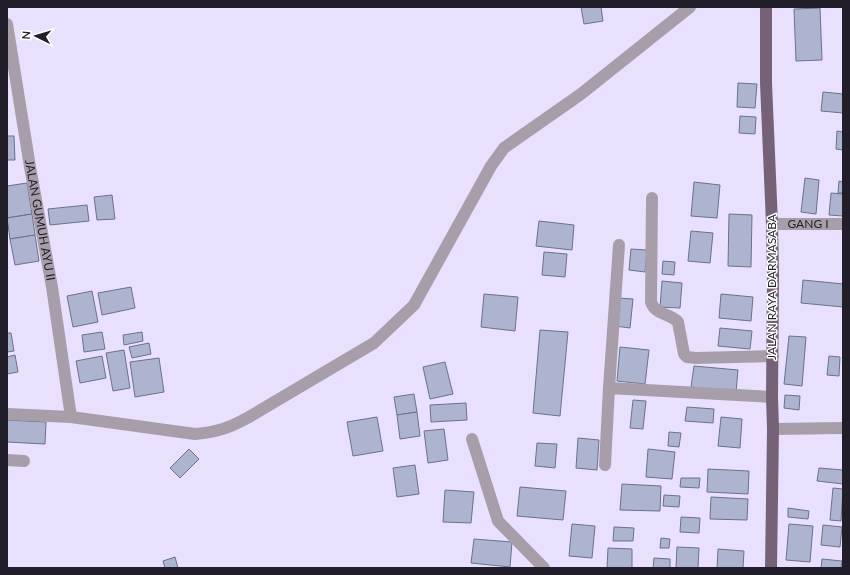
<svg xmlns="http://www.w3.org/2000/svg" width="850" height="575" viewBox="0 0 850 575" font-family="Lato,sans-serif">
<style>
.building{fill:#adb4d0;stroke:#6b718b}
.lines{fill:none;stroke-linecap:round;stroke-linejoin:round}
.minor{stroke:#a89ea9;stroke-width:12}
.major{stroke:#756277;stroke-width:12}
.labels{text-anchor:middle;stroke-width:3;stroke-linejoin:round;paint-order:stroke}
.street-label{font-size:12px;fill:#221e29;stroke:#fff}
</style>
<rect width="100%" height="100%" fill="#e9e0fe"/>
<!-- building -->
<g class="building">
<path d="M581,7H601L603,21L584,24Z"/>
<path d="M820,8L822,60L796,61L794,9Z"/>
<path d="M738,83L757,84L755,108L737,107Z"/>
<path d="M823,92L843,94V113L821,111Z"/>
<path d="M740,116L756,117L755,134L739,133Z"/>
<path d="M837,131L843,132V150L836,149Z"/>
<path d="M7,136H14L15,160H7Z"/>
<path d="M805,178L819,180L816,214L801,212Z"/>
<path d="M839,181L843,182V193H838Z"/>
<path d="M694,182L720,185L717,218L691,216Z"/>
<path d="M27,183L32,214L7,218V186Z"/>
<path d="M831,193L843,194V216L829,215Z"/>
<path d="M112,195L115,219L97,220L94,197Z"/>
<path d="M87,205L89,221L50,225L48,209Z"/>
<path d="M32,214L35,235L10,239L7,218Z"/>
<path d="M729,214L752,215L751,267L728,266Z"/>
<path d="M539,221L574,225L572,250L536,246Z"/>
<path d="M691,231L713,233L710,263L688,261Z"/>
<path d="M35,235L39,261L15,265L10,239Z"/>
<path d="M631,249L647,250L645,272L629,270Z"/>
<path d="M544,252L567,254L565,277L542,275Z"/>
<path d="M663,261L675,262L674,275L662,274Z"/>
<path d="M803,280L843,284V307L801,303Z"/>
<path d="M662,281L682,283L680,308L660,307Z"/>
<path d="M131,287L135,308L102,315L98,293Z"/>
<path d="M92,291L98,322L73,327L67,296Z"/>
<path d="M484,294L518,297L515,331L481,327Z"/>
<path d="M721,294L753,297L751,321L719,318Z"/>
<path d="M618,298L633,299L630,328L615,326Z"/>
<path d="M720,328L752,331L750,349L718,346Z"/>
<path d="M540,330L568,332L560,416L533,413Z"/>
<path d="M102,332L105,349L84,352L82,335Z"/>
<path d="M142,332L143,341L124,345L123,335Z"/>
<path d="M7,333H11L14,351L7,352Z"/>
<path d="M789,336L806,337L802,386L784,384Z"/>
<path d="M149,343L151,354L132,358L129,347Z"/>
<path d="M620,347L649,350L645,384L617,381Z"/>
<path d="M124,350L130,388L113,391L106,353Z"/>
<path d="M15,355L18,372L7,374V357Z"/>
<path d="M102,356L106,378L80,383L76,361Z"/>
<path d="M829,356L840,357L839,376L827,375Z"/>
<path d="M159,358L164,392L135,397L130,362Z"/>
<path d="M445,362L453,394L430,399L423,367Z"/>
<path d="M694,366L738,370L736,392L691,387Z"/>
<path d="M414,394L417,412L397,415L394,397Z"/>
<path d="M785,395L800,396L799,410L784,408Z"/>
<path d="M633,400L646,401L643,429L630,428Z"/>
<path d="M466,403L467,420L431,422L430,405Z"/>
<path d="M687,407L714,409L713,423L685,421Z"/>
<path d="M417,412L420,436L400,439L397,415Z"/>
<path d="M377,417L383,451L353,456L347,422Z"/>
<path d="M721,417L742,419L740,448L718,446Z"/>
<path d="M7,420L46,422L45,444L7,442Z"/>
<path d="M444,429L448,460L428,463L424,431Z"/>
<path d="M669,432L681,433L679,447L668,446Z"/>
<path d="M578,438L599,440L597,470L576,468Z"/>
<path d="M537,443L557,444L555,468L535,466Z"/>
<path d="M189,449L199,459L180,478L170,468Z"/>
<path d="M648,449L675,452L672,479L646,477Z"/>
<path d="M415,465L419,494L397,497L393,468Z"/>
<path d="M819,468L843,470V484L817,481Z"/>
<path d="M708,469L749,471L748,494L707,492Z"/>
<path d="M681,478H700L699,488L680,487Z"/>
<path d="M622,484L661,486L660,511L620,510Z"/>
<path d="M520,487L566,491L563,520L517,516Z"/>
<path d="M833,488L843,489L841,521L830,520Z"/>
<path d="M445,490L474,492L471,523L443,522Z"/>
<path d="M664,495L680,496L679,507L663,506Z"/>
<path d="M711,497L748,499L747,520L710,519Z"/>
<path d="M788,508L809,511L808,519L788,517Z"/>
<path d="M681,517L700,518L699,533L680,532Z"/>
<path d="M572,524L595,526L592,558L569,556Z"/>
<path d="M789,524L813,526L810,562L786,560Z"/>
<path d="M823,525L842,527L840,547L821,545Z"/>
<path d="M614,527L634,528L633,541H613Z"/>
<path d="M661,538L670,539L669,548H660Z"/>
<path d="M474,539L512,542L510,567L471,563Z"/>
<path d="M677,547L699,548L698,568H676Z"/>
<path d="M608,548L632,549V568H607Z"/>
<path d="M718,549L744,551L743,568H717Z"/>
<path d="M175,557L178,568H165L163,561Z"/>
<path d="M654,558L670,559V568H653Z"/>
<path d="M822,559L842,561L841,568H821Z"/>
</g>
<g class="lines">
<!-- minor -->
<g class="minor">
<path id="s1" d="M7,24L30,167L52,287L71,417"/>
<path d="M652,198L651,302C655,315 670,313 678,322L684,354L687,357L696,358L773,356"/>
<path id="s2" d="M772,224H843"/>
<path d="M609,388L619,245"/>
<path d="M7,414L71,417L195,434C218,432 229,428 249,417L374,343L414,305L491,166L504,148L581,94L690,7"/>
<path d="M773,429L843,428"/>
<path d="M472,439L498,521L544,568"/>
<path d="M7,460L24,461"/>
<path d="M605,465L609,388L772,397"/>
</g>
<!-- major -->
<path class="major" d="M766,7V83L772,224L773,275L772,397L773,429L771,568"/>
</g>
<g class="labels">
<!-- street labels -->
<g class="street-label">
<text dy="4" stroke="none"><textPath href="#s1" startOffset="199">JALAN GUMUH AYU II</textPath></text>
<text dy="4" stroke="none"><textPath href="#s2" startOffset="36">GANG I</textPath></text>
<text transform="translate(772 287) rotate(-90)" y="4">JALAN RAYA DARMASABA</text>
</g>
</g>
<!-- border -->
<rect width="850" height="575" fill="none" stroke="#221e29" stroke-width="16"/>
<!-- north arrow -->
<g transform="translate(36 36) rotate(275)" stroke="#ffffff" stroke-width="3" paint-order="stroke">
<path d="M0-3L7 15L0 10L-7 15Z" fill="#221e29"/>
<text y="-6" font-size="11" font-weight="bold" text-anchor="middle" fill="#221e29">N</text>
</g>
</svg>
